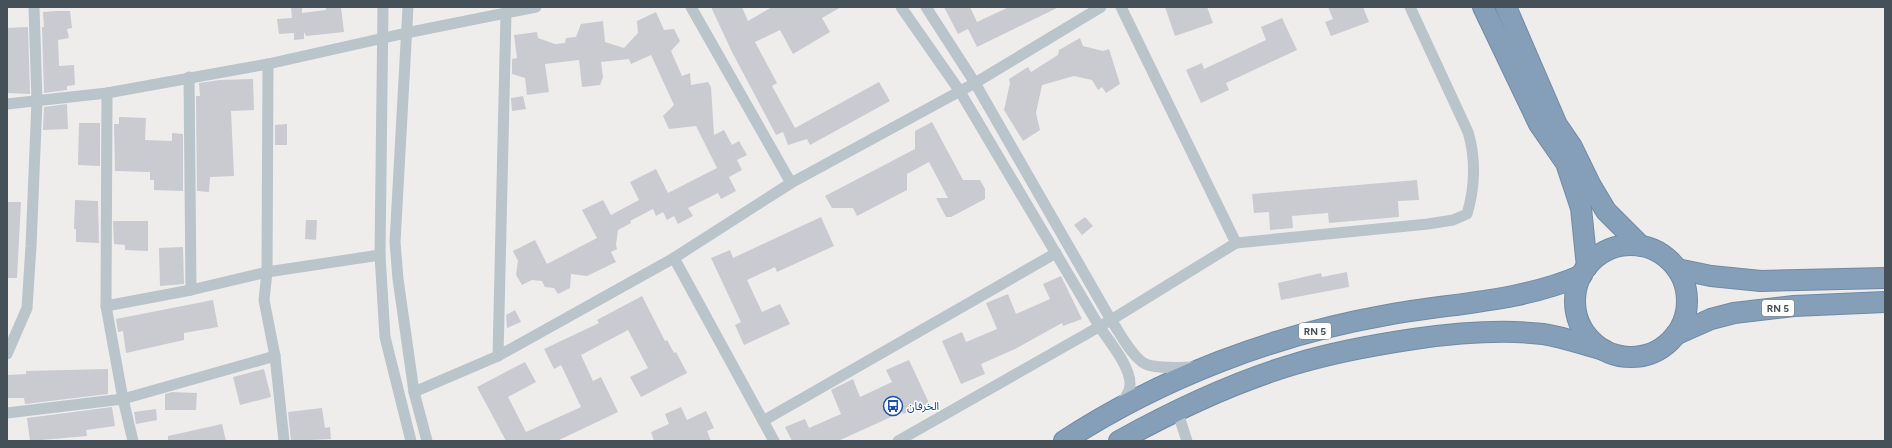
<svg xmlns="http://www.w3.org/2000/svg" width="1892" height="448" viewBox="0 0 1892 448" font-family="Figtree,'Noto Sans Arabic',sans-serif">
<style>
.building{fill:#c9cbd1}
.lines{fill:none;stroke-linecap:round;stroke-linejoin:round}
.highway-casing{stroke:#708aa5;stroke-width:22}
.street{stroke:#bac4cb;stroke-width:11}
.highway{stroke:#859fb9;stroke-width:20}
.labels{text-anchor:middle;stroke-width:3;stroke-linejoin:round;paint-order:stroke}
.shield{fill:#fff;stroke:#7d848a;stroke-width:1}
.shield-label{font-size:10px;font-weight:bold;fill:#455058}
.transit-label{font-size:11px;fill:#164399;stroke:#fff;text-anchor:start}
</style>
<rect width="100%" height="100%" fill="#efecec"/>
<!-- building -->
<g class="building">
<path d="M291,7H302V13L326,10V7H341L344,32L306,36L304,32V39L294,40V33L279,34L277,19L292,18Z"/>
<path d="M711,7H742L748,21L772,7H841L822,18L830,32L793,54L780,30L755,42L777,83L772,86L795,128L879,82L890,101L810,145L807,139L788,145L783,132L776,135L732,52Z"/>
<path d="M944,7H970L977,22L1009,7H1059L977,47L968,29L958,34Z"/>
<path d="M1165,7H1207L1213,23L1175,36Z"/>
<path d="M1328,7H1363L1369,22L1331,36L1325,22L1333,19Z"/>
<path d="M57,11H70L72,28L67,29L69,38L58,40L59,66L74,65L75,85L67,86V90L44,93L42,27H44L43,12Z"/>
<path d="M656,12L664,30L674,29L680,41L671,51L682,76L690,73L691,85L708,82L711,87L714,135L724,130L732,145L739,141L747,155L737,160L742,170L729,177L736,191L721,199L718,193L688,208L693,216L678,224L674,216L667,220L663,212L656,216L653,209L630,221L631,223L618,230L616,245L617,249L611,252L616,262L587,276L571,274L570,288L558,294L554,288L545,287L542,281L532,280L522,285L516,275L518,261L513,251L535,240L547,264L597,238L582,210L603,200L611,215L639,200L630,182L656,169L668,193L717,168L696,126L669,129L663,116L674,105L651,55L631,64L629,59L601,62L603,77L600,85L582,87L579,60L545,64L549,92L527,95L525,78L512,74V59L517,58L514,35L537,32L538,38L555,44L565,43L566,38L576,37L581,24L603,21L605,42L624,48L638,33L637,21Z"/>
<path d="M1282,18L1297,50L1226,83L1229,90L1201,103L1186,70L1202,63L1204,69L1266,40L1261,27Z"/>
<path d="M28,27L30,94L7,93V28Z"/>
<path d="M1080,38L1083,46L1103,51L1109,49L1120,84L1106,93L1102,87L1098,90L1092,80L1074,76L1042,85L1036,113L1040,130L1023,141L1004,110L1010,83L1009,79L1028,67L1031,72L1058,55L1059,50Z"/>
<path d="M253,79L254,110L231,111L234,176L210,177L209,192L197,191L196,96H200L199,83L220,80Z"/>
<path d="M523,96L526,109L512,111L511,98Z"/>
<path d="M67,104L68,129L43,130L44,107Z"/>
<path d="M119,117L146,118L145,140L172,141V133L183,134V191L154,190V180H150V172L115,171L114,124H119Z"/>
<path d="M932,122L963,180H980L985,189V199L951,217H946L936,198H948L929,162L907,174V190L857,216L853,208H832L825,196L915,149V131Z"/>
<path d="M79,123H100V166L78,165Z"/>
<path d="M287,124V145H275V125Z"/>
<path d="M1417,180L1419,200L1398,201L1399,217L1329,223L1328,213L1292,216L1293,228L1270,230L1269,212L1254,213L1252,194Z"/>
<path d="M75,200L98,201L99,243L76,242V229H74Z"/>
<path d="M7,202H21L17,278H7Z"/>
<path d="M821,217L834,246L777,272L775,267L747,280L762,312L780,304L790,324L744,345L735,325L741,322L711,258L730,250L733,258Z"/>
<path d="M1085,217L1093,226L1082,235L1074,225Z"/>
<path d="M306,220H317L316,240L305,239Z"/>
<path d="M113,221H148V251L125,250V245L114,244Z"/>
<path d="M183,247L184,284L160,286L159,248Z"/>
<path d="M1347,272L1349,287L1281,300L1278,283L1321,273L1322,277Z"/>
<path d="M1061,276L1082,319L1063,326L1062,323L1015,349L981,364L985,374L961,384L942,341L962,332L966,342L997,329L986,303L1008,294L1016,314L1050,299L1043,284Z"/>
<path d="M642,296L665,341L667,340L674,353L676,352L687,373L641,397L630,377L648,368L628,330L581,355L593,381L601,377L618,412L557,441H506L477,387L525,362L536,382L508,397L526,432L581,407L561,365L554,369L544,349L599,323L597,320Z"/>
<path d="M213,300L218,327L184,333V340L126,353L123,331L118,332L116,319Z"/>
<path d="M515,310L521,322L507,328L506,315Z"/>
<path d="M909,360L929,403L903,414L902,412L838,441H792L785,427L805,419L809,428L841,414L831,390L853,379L860,397L892,382L886,370Z"/>
<path d="M108,369V394L25,404L24,398H7V375L26,374V371Z"/>
<path d="M264,369L271,397L240,405L233,377Z"/>
<path d="M172,392L197,393L196,410H165V394Z"/>
<path d="M112,407L115,426L86,430L87,436L30,441L27,418Z"/>
<path d="M681,407L687,420L706,411L714,428L707,431L711,441H654L651,432L669,424L665,414Z"/>
<path d="M322,408L325,428L330,427L331,439L291,441L288,412Z"/>
<path d="M156,409L157,420L136,424L134,412Z"/>
<path d="M222,424L226,441H168V436Z"/>
</g>
<g class="lines">
<defs>
<g id="highway">
<path d="M1483,7L1539,124L1566,163L1581,208L1587,267"/>
<path d="M1506,7L1557,125L1572,147L1591,186L1606,211L1641,246"/>
<circle cx="1631" cy="301" r="56"/>
<path d="M1677,269L1711,276L1761,281L1885,278"/>
<path d="M1675,335L1711,319L1734,313L1794,306L1885,302"/>
<path d="M1064,441C1161,378 1273,335 1387,315C1452,303 1521,302 1582,275"/>
<path d="M1119,441C1175,410 1234,382 1295,364C1334,352 1374,345 1414,339C1456,333 1500,329 1543,334C1564,337 1584,345 1604,350"/>
</g>
</defs>
<!-- highway casing -->
<use href="#highway" class="highway-casing"/>
<!-- street -->
<g class="street">
<path d="M383,7L380,255L385,337L411,441"/>
<path d="M408,7L395,242L398,279L414,392L427,441"/>
<path d="M691,7L791,183"/>
<path d="M901,7L959,90L1099,326C1109,341 1131,367 1130,385C1130,392 1124,399 1121,404"/>
<path d="M926,7L975,83L1111,320C1120,333 1129,352 1142,362C1153,370 1181,367 1194,367"/>
<path d="M1121,7L1236,243"/>
<path d="M268,64L267,272L264,300L275,356L284,441"/>
<path d="M189,77L191,290"/>
<path d="M107,93L106,306L123,399L133,441"/>
<path d="M7,104L107,93L268,64L406,33L536,7"/>
<path d="M674,258L774,441"/>
<path d="M106,306L191,290L267,272L380,255"/>
<path d="M7,354L27,308L31,246L37,101L34,7"/>
<path d="M498,356L506,13"/>
<path d="M414,392L498,356L674,258L791,183L975,83L1101,7"/>
<path d="M1177,410L1187,441"/>
<path d="M7,413L123,399L275,356"/>
<path d="M763,421L1056,253"/>
<path d="M898,441L1111,320L1236,243L1428,224L1453,220L1467,214C1475,188 1476,158 1468,132L1410,7"/>
</g>
<!-- highway -->
<use href="#highway" class="highway"/>
</g>
<!-- icons -->
<defs>
<symbol id="bus-ring" viewBox="-11 -11 22 22"><circle r="9.5" fill="#fff" stroke="#1a4fb4" stroke-width="1.5"/><path d="M-5-6H5V4H4V6H2V4H-2V6H-4V4H-5ZM-3.5-4V0h7V-4ZM-3.5 1.2v1.5H-2V1.2ZM2 1.2v1.5H3.5V1.2Z" fill="#1a4fb4"/></symbol>
</defs>
<g fill-rule="evenodd">
<use href="#bus-ring" x="882" y="395" width="22" height="22"/>
</g>
<g class="labels">
<!-- shield labels -->
<g class="shield">
<rect x="1762" y="300" width="32" height="16" rx="3"/>
<rect x="1299" y="323" width="32" height="16" rx="3"/>
</g>
<g class="shield-label">
<text x="1778" y="312">RN 5</text>
<text x="1315" y="335">RN 5</text>
</g>
<!-- transit labels -->
<g class="transit-label">
<text x="907" y="410">الخرفان</text>
</g>
</g>
<!-- border -->
<rect width="1892" height="448" fill="none" stroke="#455058" stroke-width="16"/>
</svg>
